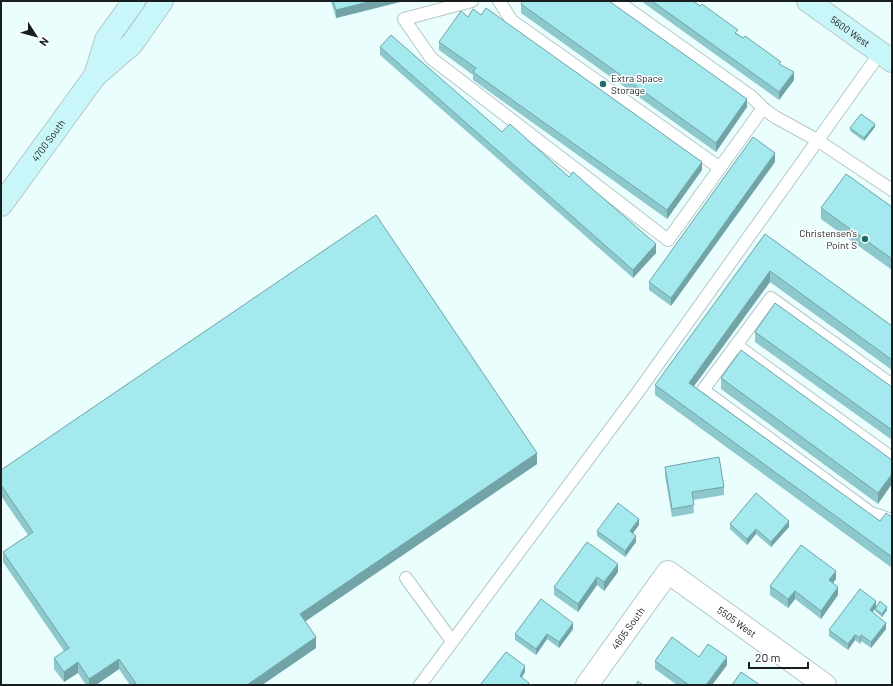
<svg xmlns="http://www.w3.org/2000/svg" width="893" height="686" viewBox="0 0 893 686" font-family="Barlow,sans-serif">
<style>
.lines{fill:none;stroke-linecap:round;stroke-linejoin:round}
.lane-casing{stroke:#b5c7c8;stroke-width:14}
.street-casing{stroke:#b5c7c8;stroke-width:24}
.secondary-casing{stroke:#b5c7c8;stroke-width:24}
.lane{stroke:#fff;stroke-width:12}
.street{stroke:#fff;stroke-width:22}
.secondary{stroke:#c9f7f9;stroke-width:22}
.wall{fill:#8cc8cc}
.shaded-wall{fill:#72a3a6}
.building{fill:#a3e9ed;stroke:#72a3a6}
.poi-dot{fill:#1f6c6f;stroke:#fff;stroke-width:1.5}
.labels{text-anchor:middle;stroke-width:3;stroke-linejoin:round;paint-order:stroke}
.street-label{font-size:10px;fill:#181e1f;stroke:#fff}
.poi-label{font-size:10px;fill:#181e1f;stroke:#fff;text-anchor:start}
</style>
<rect width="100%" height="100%" fill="#ebfefe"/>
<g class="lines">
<defs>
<g id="lane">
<path d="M472,1L404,19L431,58L668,240L763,108"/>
<path d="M499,1L512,21L720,168"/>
<path d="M617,1L752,97L763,108L775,117L817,140L892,190"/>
<path d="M736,345L892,458"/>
<path d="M892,385L771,298L703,390L871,513L892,520"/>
<path d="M406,578L452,641"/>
<path d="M420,685L638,392L880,53"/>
</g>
<g id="street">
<path id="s1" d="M587,685L668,572L825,685"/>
</g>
<g id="secondary">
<path id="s2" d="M808,1L892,61"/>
<path d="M95,76L106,40L134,1"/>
<path id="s3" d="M1,205L95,76L132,44L162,1"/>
</g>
</defs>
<!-- lane casing -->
<use href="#lane" class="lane-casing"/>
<!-- street casing -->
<use href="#street" class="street-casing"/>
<!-- secondary casing -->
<use href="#secondary" class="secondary-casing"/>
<!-- lane -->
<use href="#lane" class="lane"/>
<!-- street -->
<use href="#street" class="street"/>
<!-- secondary -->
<use href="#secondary" class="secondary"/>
</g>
<!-- wall -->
<g class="wall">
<path d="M331,1H404L336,18Z"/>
<path d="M641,1H695V3L738,34L794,80L779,100Z"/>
<path d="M521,4L747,107L716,152L521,13Z"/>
<path d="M468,17L702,170L667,219L473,80V75L439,50V42Z"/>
<path d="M380,47L502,132L569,177L656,253L633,278L380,55Z"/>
<path d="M875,127L864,141L850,131V128Z"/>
<path d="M775,162L671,306L649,290V282Z"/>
<path d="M892,207V270L821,219V208Z"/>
<path d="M765,234L892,326V370L770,282L694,386L880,521L892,517V568L655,395V385Z"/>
<path d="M755,332L892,387V440L755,342Z"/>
<path d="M721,378L892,460L878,504L721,389Z"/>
<path d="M537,464L305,621L316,648L262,685H130L119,669L96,685H86L78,673L64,682L54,669V658L64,651L3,562V552L28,535L1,496V470Z"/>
<path d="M665,467L724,487V495L693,500L694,513L672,517L665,475Z"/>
<path d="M730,524L789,527L771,547L756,534L747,545L730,529Z"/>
<path d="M639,525L633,533L636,542L625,557L597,536V531Z"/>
<path d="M618,572L604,591L597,585L578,612L554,595V587Z"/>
<path d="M836,579L833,583L838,595L821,619L795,599L788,608L770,595V586Z"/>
<path d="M876,607L887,610L882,617L875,611V609L873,612L886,629L871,648L861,641L860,644L855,640L848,650L829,636V630Z"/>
<path d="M573,629L559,648L547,639L536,655L515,640V634Z"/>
<path d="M699,657L727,665L712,685H677L655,669V661Z"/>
</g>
<!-- shaded-wall -->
<g class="shaded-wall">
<path d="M372,1H404L336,18V10Z"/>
<path d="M794,72V80L779,100V92Z"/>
<path d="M747,99V107L716,152V143Z"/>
<path d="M875,124V127L864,141V138Z"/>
<path d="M775,153V162L671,306V298Z"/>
<path d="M702,162V170L667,219V210Z"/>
<path d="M656,244V253L633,278V270Z"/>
<path d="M770,271V282L689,393V383Z"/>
<path d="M537,453V464L300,625V614Z"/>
<path d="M892,474V484L878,504V493Z"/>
<path d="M639,519V525L630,537V531Z"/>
<path d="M789,521V527L771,547V542Z"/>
<path d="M756,529V534L747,545V539Z"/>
<path d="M636,536V542L625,557V551Z"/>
<path d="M618,564V572L604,591V582Z"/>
<path d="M836,571V579L829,588V580Z"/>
<path d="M597,577V585L578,612V604Z"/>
<path d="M838,587V595L821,619V611Z"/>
<path d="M795,591V599L788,608V599Z"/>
<path d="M876,601V607L870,615V610Z"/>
<path d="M887,607V610L882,617V614Z"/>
<path d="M573,623V629L559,648V642Z"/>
<path d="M886,623V629L871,648V642Z"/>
<path d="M547,634V639L536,655V649Z"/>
<path d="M855,635V640L848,650V644Z"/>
<path d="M861,635V641L860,644V638Z"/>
<path d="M316,637V648L262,685H247Z"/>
<path d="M727,657V665L712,685H706Z"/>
<path d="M119,659V669L96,685H89V679Z"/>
<path d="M78,662V673L64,682V672Z"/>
<path d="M525,666V672L520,681V676Z"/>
</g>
<!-- building -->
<g class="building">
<path d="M333,1H372L336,10Z"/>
<path d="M523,1H609L747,99L716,143L521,4Z"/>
<path d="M652,1H693L700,6L702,4L738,30L735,33L743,38L745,36L781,62L779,64L794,72L779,92Z"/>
<path d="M486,8L702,162L667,210L473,72L476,68L439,42L461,11L468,17L473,9L481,15Z"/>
<path d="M391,35L502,132L510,124L569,177L573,172L656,244L633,270L380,47Z"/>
<path d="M861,114L875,124L864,138L850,128Z"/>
<path d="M753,137L775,153L671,298L649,282Z"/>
<path d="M846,174L892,207V259L821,208Z"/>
<path d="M376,215L537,453L300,614L316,637L247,685H137L119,659L89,679L78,662L64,672L54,658L69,648L3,552L33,532L1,485V470Z"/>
<path d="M765,234L892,326V360L770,271L689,383L880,521L886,513L892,517V557L655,385Z"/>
<path d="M775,303L892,387V430L755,332Z"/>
<path d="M741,350L892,460V474L878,493L721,378Z"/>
<path d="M719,457L724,487L692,492L694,505L672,509L665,467Z"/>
<path d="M756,493L789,521L771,542L756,529L747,539L730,524Z"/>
<path d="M618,503L639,519L630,531L636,536L625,551L597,531Z"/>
<path d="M587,542L618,564L604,582L597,577L578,604L554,587Z"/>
<path d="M801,545L836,571L829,580L838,587L821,611L795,591L788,599L770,586Z"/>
<path d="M860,589L876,601L870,610L886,623L871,642L861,635L860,638L855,635L848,644L829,630Z"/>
<path d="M541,599L573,623L559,642L547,634L536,649L515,634Z"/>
<path d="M880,601L887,607L882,614L875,609Z"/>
<path d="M672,637L699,657L708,644L727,657L706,685H689L655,661Z"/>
<path d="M506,652L525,666L520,676L529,683L527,685H480Z"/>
<path d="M741,672L760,685H732Z"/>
<path d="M638,681L643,685H636Z"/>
</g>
<!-- markers -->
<g class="poi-dot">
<circle cx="603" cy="84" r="4"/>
<circle cx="865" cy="239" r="4"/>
</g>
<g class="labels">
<!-- street labels -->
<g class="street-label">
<text dy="4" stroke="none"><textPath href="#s2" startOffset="52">5600 West</textPath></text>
<text dy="4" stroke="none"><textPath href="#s3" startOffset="80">4700 South</textPath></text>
<text dy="4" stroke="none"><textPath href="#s1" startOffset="224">5505 West</textPath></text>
<text dy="4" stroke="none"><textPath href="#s1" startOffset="70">4605 South</textPath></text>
</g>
<!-- poi labels -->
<g class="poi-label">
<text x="611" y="82">Extra Space<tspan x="611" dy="12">Storage</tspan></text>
<text x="857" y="237" text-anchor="end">Christensen's<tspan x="857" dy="12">Point S</tspan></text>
</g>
</g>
<!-- border -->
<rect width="893" height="686" fill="none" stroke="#181e1f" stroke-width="4"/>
<!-- north arrow -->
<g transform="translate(36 36) rotate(126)" stroke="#ffffff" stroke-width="3" paint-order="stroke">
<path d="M0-3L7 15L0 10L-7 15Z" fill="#181e1f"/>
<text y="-6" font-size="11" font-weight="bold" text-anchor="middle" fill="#181e1f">N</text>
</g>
<!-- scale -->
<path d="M749 662v6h59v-6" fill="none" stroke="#181e1f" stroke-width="2"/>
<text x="755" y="662" font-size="12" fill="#181e1f" stroke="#ffffff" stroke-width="3" paint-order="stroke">20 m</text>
</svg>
